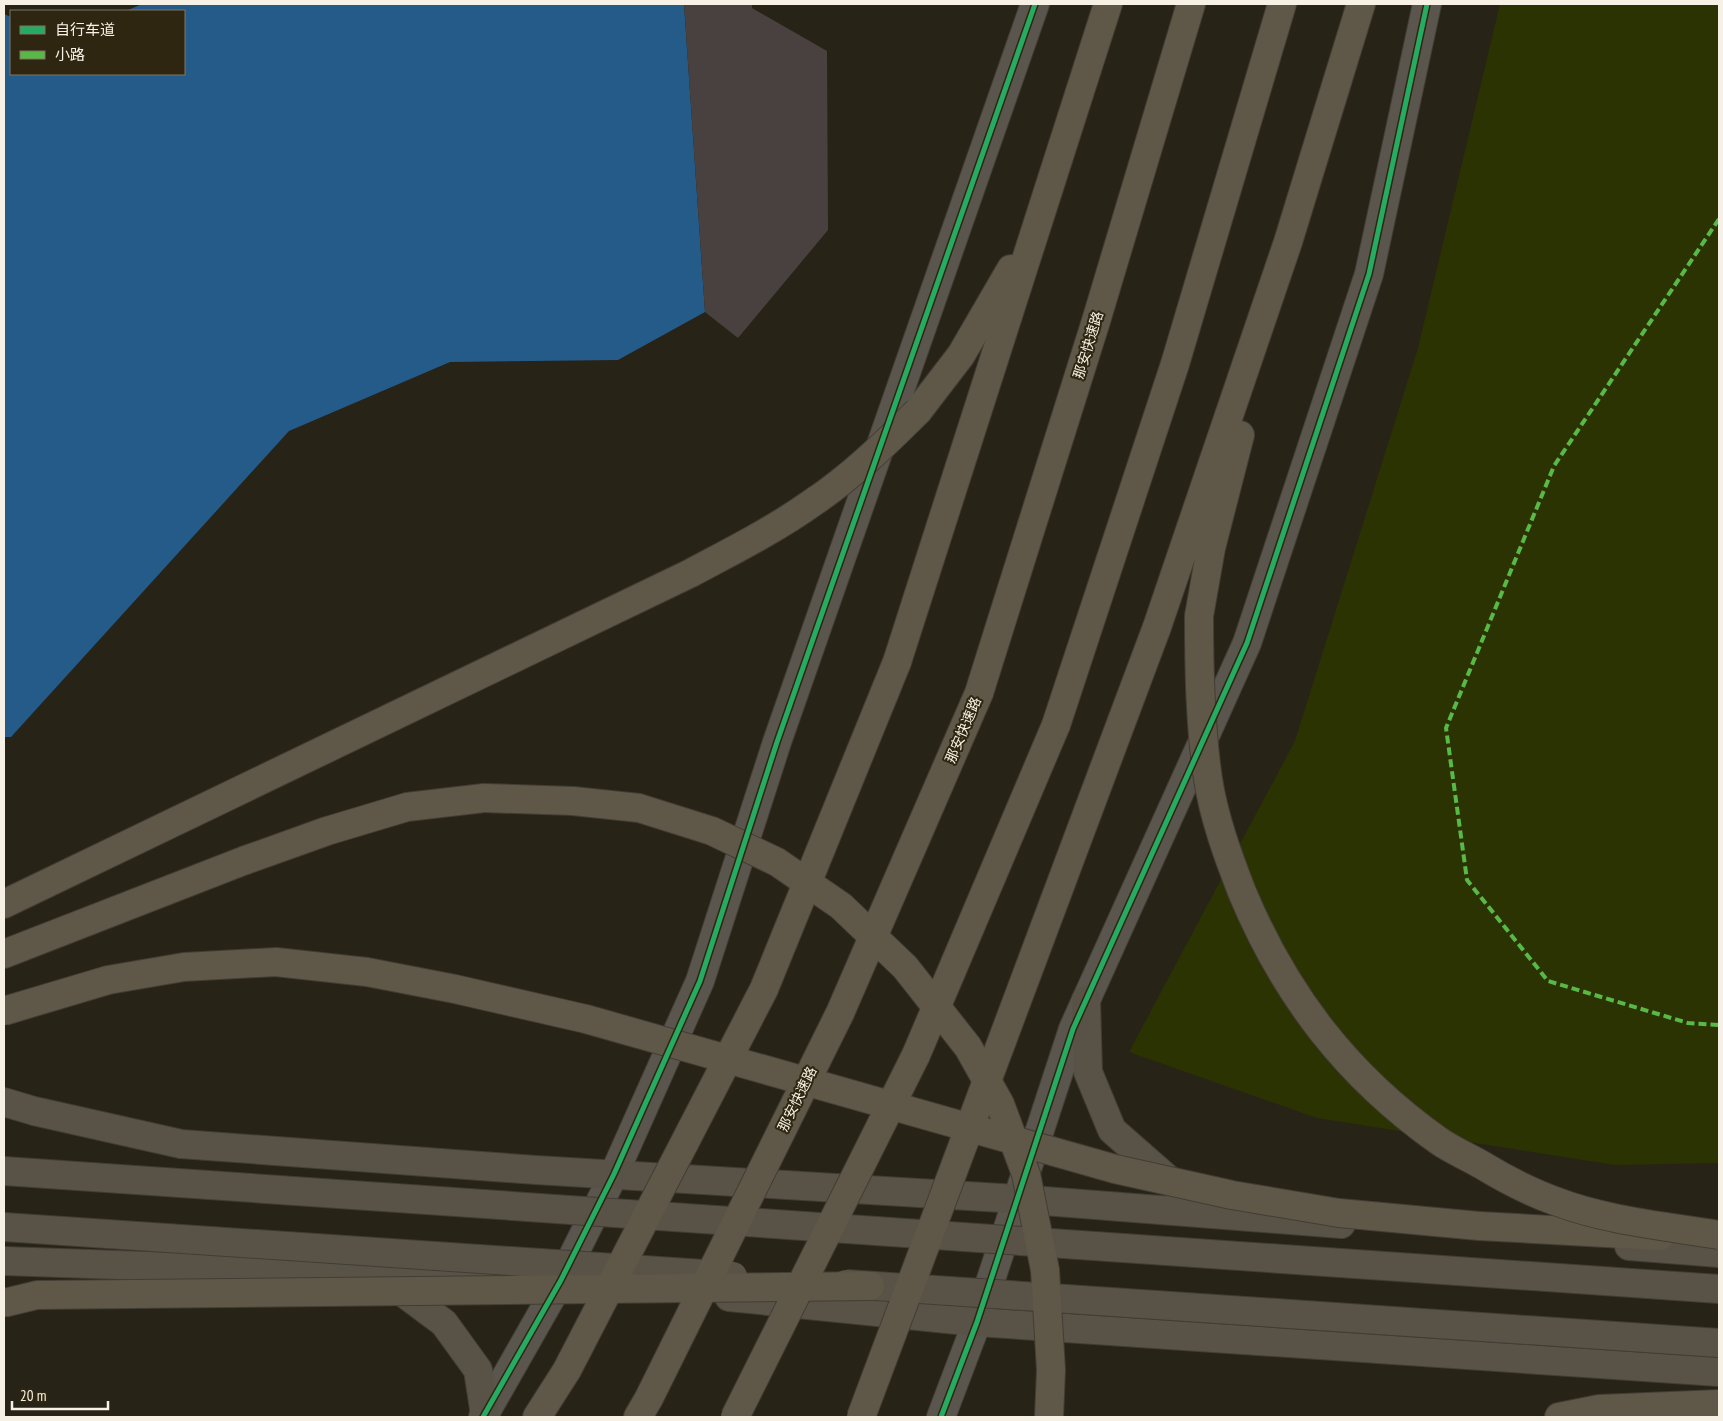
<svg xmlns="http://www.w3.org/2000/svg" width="1723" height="1421" viewBox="0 0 1723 1421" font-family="'PT Sans Narrow','Noto Sans SC',sans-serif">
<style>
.green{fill:#2c3303}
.water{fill:#245b89}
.building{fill:#48413f}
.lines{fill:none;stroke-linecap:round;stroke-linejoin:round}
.minor-casing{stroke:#423d35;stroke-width:30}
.major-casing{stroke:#423d35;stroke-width:30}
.highway-casing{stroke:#423d35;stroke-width:30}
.minor{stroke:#5a564e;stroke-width:28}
.major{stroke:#595347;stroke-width:28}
.highway{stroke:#5f5848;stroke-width:28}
.major-bridge-casing{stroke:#423d35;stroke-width:30;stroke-linecap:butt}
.highway-bridge-casing{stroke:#423d35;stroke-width:30;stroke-linecap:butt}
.major-bridge{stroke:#595347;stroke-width:28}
.highway-bridge{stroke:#5f5848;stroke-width:28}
.quiet{stroke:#58b947;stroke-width:4;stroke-dasharray:8 4;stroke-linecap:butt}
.cycleway-casing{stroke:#2e2611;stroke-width:8}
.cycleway{stroke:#26ab63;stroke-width:5}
.labels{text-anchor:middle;stroke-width:4;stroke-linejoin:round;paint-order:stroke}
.street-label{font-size:14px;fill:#f6f1e4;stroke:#2e2611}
</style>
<rect width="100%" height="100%" fill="#282317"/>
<!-- green -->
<path class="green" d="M1500,4H1719V1163L1615,1165L1317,1118L1129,1052L1295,741L1418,348Z"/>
<!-- water -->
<path class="water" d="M142,4H684L705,312L618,360L450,362L289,431L11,737H4V14L11,17V74H184V11H126Z"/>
<!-- building -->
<path class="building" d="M684,4H752V8L827,51L828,230L738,338L705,312Z"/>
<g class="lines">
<defs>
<g id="minor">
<path d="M483,1417L561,1280L614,1174L700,981L777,742L1035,4"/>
<path d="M941,1417L977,1322L1073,1029L1247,643L1369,274L1427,4"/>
</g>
<g id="major">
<path d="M1086,1000L1088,1072L1112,1130L1177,1187"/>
<path d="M4,1102L34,1111L181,1144L536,1170L1018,1199L1341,1224"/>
<path d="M1629,1246L1719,1253"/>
<path d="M4,1261L489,1278"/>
<path d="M389,1282L444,1323L478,1370L485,1415"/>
<path d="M729,1297L977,1322L1719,1372"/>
</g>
<g id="highway">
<path d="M918,411L961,355L1011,269"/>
<path d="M1199,616L1211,548L1240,435"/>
<path d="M1157,627L1288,242L1361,4"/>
<path d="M897,662L1108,4"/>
<path d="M979,693L1096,321L1191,4"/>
<path d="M1056,725L1175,364L1282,4"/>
<path d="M4,904L691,573"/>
<path d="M4,954L243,861L327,831L407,807L484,798"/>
<path d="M1479,1226L1660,1236"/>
<path d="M537,1417L567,1370"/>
<path d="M638,1417L649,1398"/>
<path d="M1559,1417L1599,1409L1719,1404"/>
</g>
</defs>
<!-- minor casing -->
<use href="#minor" class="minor-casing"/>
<!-- major casing -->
<use href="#major" class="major-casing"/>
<!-- highway casing -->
<use href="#highway" class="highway-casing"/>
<!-- minor -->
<use href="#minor" class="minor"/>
<!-- major -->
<use href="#major" class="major"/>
<!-- highway -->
<use href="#highway" class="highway"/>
<defs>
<g id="major-bridge">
<path d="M4,1171L1719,1289"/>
<path d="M4,1227L733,1276"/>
<path d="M846,1284L1719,1343"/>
</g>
<g id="highway-bridge">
<path d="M691,573C732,551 774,530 812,503C851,477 885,444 918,411"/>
<path d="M1199,616C1199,670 1200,725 1208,779C1214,818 1228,856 1242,892C1285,995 1347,1076 1439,1141C1452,1150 1468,1157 1482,1165C1505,1179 1530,1192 1555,1201C1607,1221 1665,1226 1719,1235"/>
<path d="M484,798L573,801L639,808L712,831L777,862L841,906L905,967L968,1047L1000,1104L1026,1174L1045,1270L1051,1370L1049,1417"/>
<path d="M4,1011L108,980L184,967L276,962L367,972L455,989L586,1019L1115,1169L1232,1195L1339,1213L1479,1226"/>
<path d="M4,1303L37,1295L870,1286"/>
<path d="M567,1370L764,989L897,662"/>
<path d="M649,1398L840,1013L979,693"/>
<path d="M735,1417L916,1055L1056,725"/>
<path d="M861,1417L1157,627"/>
</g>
</defs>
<!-- major-bridge casing -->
<use href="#major-bridge" class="major-bridge-casing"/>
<!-- highway-bridge casing -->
<use href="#highway-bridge" class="highway-bridge-casing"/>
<!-- major-bridge -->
<use href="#major-bridge" class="major-bridge"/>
<!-- highway-bridge -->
<use href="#highway-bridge" class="highway-bridge"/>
<!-- quiet -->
<path class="quiet" d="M1719,219L1554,466L1446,728L1467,880L1548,981L1688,1023L1719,1025"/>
<defs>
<g id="cycleway">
<path d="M483,1417L561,1280L614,1174L700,981L777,742L1035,4"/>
<path d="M941,1417L977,1322L1073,1029L1247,643L1369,274L1427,4"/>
</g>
</defs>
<!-- cycleway casing -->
<use href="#cycleway" class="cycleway-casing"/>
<!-- cycleway -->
<use href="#cycleway" class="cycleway"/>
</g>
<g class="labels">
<!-- street labels -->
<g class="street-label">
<text transform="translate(1088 345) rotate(-73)" y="5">那安快速路</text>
<text transform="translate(963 730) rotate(-67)" y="5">那安快速路</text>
<text transform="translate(797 1099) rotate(-64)" y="5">那安快速路</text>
</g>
</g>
<!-- border -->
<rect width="1723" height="1421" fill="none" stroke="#f6f1e4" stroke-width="10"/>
<!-- legend -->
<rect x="10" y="10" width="175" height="65" fill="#2e2611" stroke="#7e7765"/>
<rect x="20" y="26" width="25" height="8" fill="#26ab63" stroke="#7e7765"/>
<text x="55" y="35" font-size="15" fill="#f6f1e4">自行车道</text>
<rect x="20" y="51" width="25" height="8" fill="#58b947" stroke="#7e7765"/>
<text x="55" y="60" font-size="15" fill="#f6f1e4">小路</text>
<!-- scale -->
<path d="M12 1401v8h96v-8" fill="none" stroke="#f6f1e4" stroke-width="2.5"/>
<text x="20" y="1401" font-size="15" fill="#f6f1e4" stroke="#2e2611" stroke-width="4" paint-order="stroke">20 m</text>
</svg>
